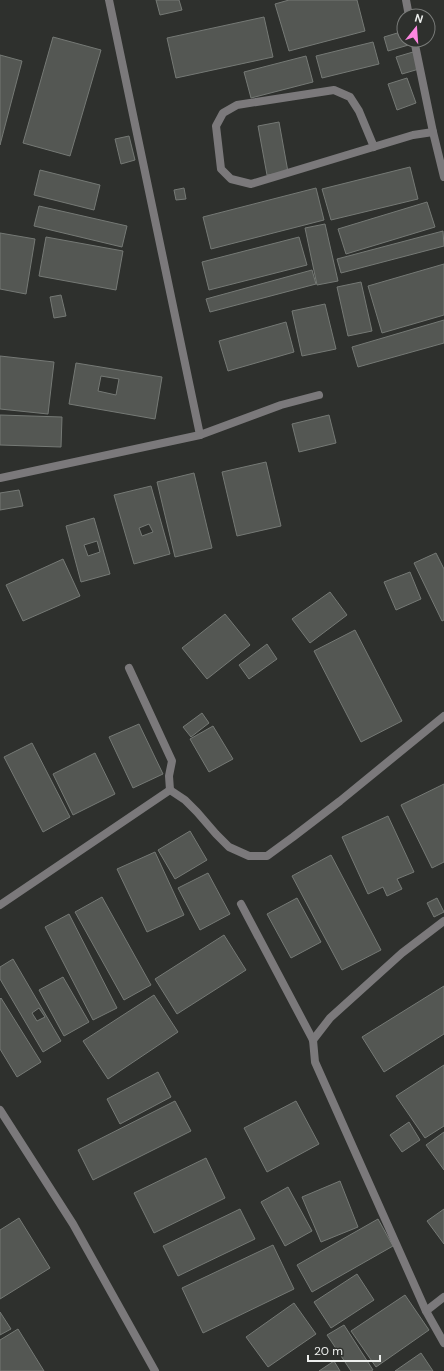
<svg xmlns="http://www.w3.org/2000/svg" width="444" height="1371" viewBox="0 0 444 1371" font-family="'DM Sans',sans-serif">
<style>
.building{fill:#545753;stroke:#757975;fill-rule:evenodd}
.lines{fill:none;stroke-linecap:round;stroke-linejoin:round}
.lane{stroke:#7b797b;stroke-width:8}
.street{stroke:#7b797b;stroke-width:8}
</style>
<rect width="100%" height="100%" fill="#2e302d"/>
<!-- building -->
<g class="building">
<path d="M156,0H179L182,10L160,15Z"/>
<path d="M289,0H357L365,31L289,51L275,4Z"/>
<path d="M264,17L273,57L176,78L167,38Z"/>
<path d="M404,31V40H411L412,44L388,51L384,37Z"/>
<path d="M53,37L101,50L70,156L23,143Z"/>
<path d="M373,42L379,64L322,78L316,56Z"/>
<path d="M413,52L419,69L402,74L396,57Z"/>
<path d="M0,55L22,61L0,145Z"/>
<path d="M306,56L313,82L251,98L244,72Z"/>
<path d="M407,78L416,103L397,110L388,84Z"/>
<path d="M279,122L288,172L267,175L258,126Z"/>
<path d="M129,136L135,160L121,164L115,139Z"/>
<path d="M410,167L418,199L331,220L322,189Z"/>
<path d="M40,170L100,185L94,210L34,195Z"/>
<path d="M184,188L186,199L176,200L174,190Z"/>
<path d="M316,188L324,220L211,249L203,217Z"/>
<path d="M427,202L435,227L346,254L338,229Z"/>
<path d="M39,206L127,226L122,247L34,226Z"/>
<path d="M325,224L338,281L317,285L305,228Z"/>
<path d="M443,231L444,246L341,273L337,259Z"/>
<path d="M0,233L35,239L26,294L0,289Z"/>
<path d="M46,237L123,251L116,290L39,276Z"/>
<path d="M299,237L307,265L209,290L202,262Z"/>
<path d="M444,264V315L382,333L368,286Z"/>
<path d="M312,270L316,284L210,312L206,299Z"/>
<path d="M361,282L372,331L348,336L337,287Z"/>
<path d="M61,295L66,316L54,318L50,297Z"/>
<path d="M325,304L336,349L302,356L292,311Z"/>
<path d="M444,320V343L358,367L352,347Z"/>
<path d="M286,322L294,352L228,371L219,341Z"/>
<path d="M0,356L54,362L48,414L0,409Z"/>
<path d="M76,363L162,377L155,419L69,404ZM101,376L119,379L116,395L98,391Z"/>
<path d="M0,415L62,417L61,447L0,445Z"/>
<path d="M329,415L336,443L299,452L292,424Z"/>
<path d="M266,462L281,526L237,536L222,472Z"/>
<path d="M194,473L212,548L175,557L157,482Z"/>
<path d="M151,486L170,554L134,564L114,495ZM149,524L153,532L142,536L139,528Z"/>
<path d="M19,490L23,506L0,510V493Z"/>
<path d="M94,518L110,574L81,582L66,526ZM97,541L100,552L88,556L84,545Z"/>
<path d="M436,553L444,569V620L442,621L414,563Z"/>
<path d="M63,559L80,596L23,621L6,585Z"/>
<path d="M410,572L421,599L396,610L384,582Z"/>
<path d="M330,592L347,615L310,643L292,619Z"/>
<path d="M225,614L250,645L207,679L182,648Z"/>
<path d="M355,630L402,721L361,742L314,651Z"/>
<path d="M267,644L277,659L249,679L239,665Z"/>
<path d="M202,713L209,723L191,737L183,727Z"/>
<path d="M139,724L163,774L133,788L109,737Z"/>
<path d="M213,726L233,759L209,772L190,739Z"/>
<path d="M32,743L70,817L43,832L4,757Z"/>
<path d="M95,753L115,794L73,815L53,774Z"/>
<path d="M444,784V862L432,868L401,805Z"/>
<path d="M388,816L414,872L397,879L402,889L387,896L383,887L368,894L342,837Z"/>
<path d="M190,831L207,860L175,879L158,850Z"/>
<path d="M155,852L184,915L147,932L117,869Z"/>
<path d="M331,855L381,950L342,970L292,876Z"/>
<path d="M208,873L230,914L200,930L178,888Z"/>
<path d="M102,897L151,985L124,1000L75,912Z"/>
<path d="M297,898L321,942L291,958L267,914Z"/>
<path d="M437,898L444,912L434,917L427,903Z"/>
<path d="M69,914L117,1008L93,1020L45,927Z"/>
<path d="M224,935L246,970L177,1014L155,979Z"/>
<path d="M13,959L61,1041L43,1052L0,979V967ZM39,1008L45,1017L37,1021L32,1013Z"/>
<path d="M63,977L89,1022L64,1036L39,990Z"/>
<path d="M444,986V1034L384,1072L362,1037Z"/>
<path d="M154,995L178,1032L108,1079L83,1041Z"/>
<path d="M1,998L41,1062L17,1077L0,1049V999Z"/>
<path d="M444,1065V1126L425,1138L396,1096Z"/>
<path d="M158,1072L171,1097L120,1124L107,1099Z"/>
<path d="M175,1101L191,1131L93,1180L78,1150Z"/>
<path d="M296,1101L319,1144L267,1172L244,1128Z"/>
<path d="M409,1122L420,1140L402,1152L390,1135Z"/>
<path d="M444,1132V1170L426,1145Z"/>
<path d="M206,1158L225,1198L154,1233L134,1193Z"/>
<path d="M340,1181L358,1227L321,1242L302,1197Z"/>
<path d="M288,1187L312,1231L285,1246L261,1202Z"/>
<path d="M240,1209L255,1239L178,1276L163,1246Z"/>
<path d="M444,1209V1244L427,1221Z"/>
<path d="M19,1218L50,1268L0,1299V1230Z"/>
<path d="M378,1219L393,1246L312,1292L297,1265Z"/>
<path d="M273,1245L294,1289L203,1333L182,1288Z"/>
<path d="M357,1274L374,1300L331,1328L314,1302Z"/>
<path d="M405,1295L429,1330L376,1367L351,1331Z"/>
<path d="M294,1303L316,1334L268,1367L246,1337Z"/>
<path d="M0,1312L11,1329L0,1335Z"/>
<path d="M344,1325L373,1370L371,1371H351L327,1335Z"/>
<path d="M18,1329L44,1371H0V1340Z"/>
<path d="M421,1353L433,1371H395Z"/>
<path d="M334,1361L340,1371H319Z"/>
</g>
<g class="lines">
<!-- lane -->
<path class="lane" d="M374,147L359,111L350,97L334,90L237,105L223,113L216,126L221,169L231,179L251,184L413,135L433,132"/>
<!-- street -->
<g class="street">
<path d="M109,0L200,435"/>
<path d="M406,0L409,16"/>
<path d="M414,40L433,132L444,177"/>
<path d="M0,478L200,435L281,405L319,395"/>
<path d="M129,668L172,761L169,776L170,790"/>
<path d="M170,790L185,800L197,812L216,834L229,847L249,856H267L293,837L340,801L444,716"/>
<path d="M241,904L313,1040L315,1062L426,1311L444,1343"/>
<path d="M0,905L170,790"/>
<path d="M313,1040L330,1018L402,953L444,921"/>
<path d="M0,1110L73,1224L155,1371"/>
<path d="M426,1311L444,1297"/>
</g>
</g>
<!-- north arrow -->
<g transform="translate(416 28) rotate(17)"><circle r="19" fill="#2e302d" stroke="#7a7c7a"/>
<path d="M0-3L7 15L0 10L-7 15Z" fill="#fd86e1"/>
<text y="-6" font-size="11" font-weight="bold" text-anchor="middle" fill="#edefed">N</text>
</g>
<!-- scale -->
<path d="M308 1355v6h72v-6" fill="none" stroke="#edefed" stroke-width="2"/>
<text x="314" y="1355" font-size="12" fill="#edefed" stroke="#2e302d" stroke-width="3" paint-order="stroke">20 m</text>
</svg>
